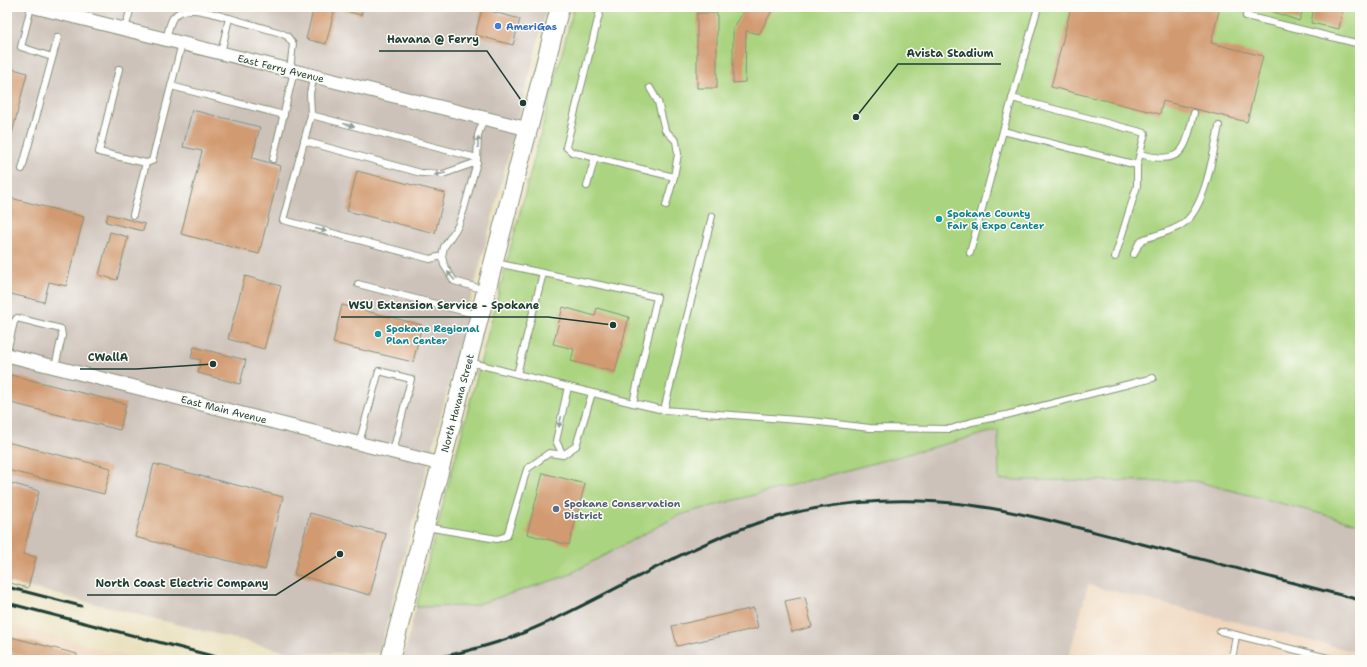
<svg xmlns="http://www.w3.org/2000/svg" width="1367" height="667" viewBox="0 0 1367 667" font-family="'Shantell Sans',sans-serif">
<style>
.built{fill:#efd6bc}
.industrial{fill:#cdc2b9}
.park{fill:#abd480;stroke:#65885a}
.building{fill:#d19a70}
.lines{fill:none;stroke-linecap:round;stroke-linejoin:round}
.lane-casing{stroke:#848f7a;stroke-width:8}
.street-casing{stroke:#848f7a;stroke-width:15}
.secondary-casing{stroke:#848f7a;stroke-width:20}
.lane{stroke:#fff;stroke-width:6}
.street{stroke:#fff;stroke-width:13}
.secondary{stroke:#fff;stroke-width:18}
.rail{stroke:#1f3d34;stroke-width:3}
.oneway{fill:#8f9e9a}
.shop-dot{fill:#3f7fe0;stroke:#fdfcf7;stroke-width:1.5}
.culture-dot{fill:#0f9aa8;stroke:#fdfcf7;stroke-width:1.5}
.service-dot{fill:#5c6f8a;stroke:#fdfcf7;stroke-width:1.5}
.labels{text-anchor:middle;stroke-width:3;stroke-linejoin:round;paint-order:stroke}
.shop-label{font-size:10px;font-weight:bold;fill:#366cbe;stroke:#fdfcf7;text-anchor:start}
.street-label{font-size:10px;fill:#1f3d34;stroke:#fdfcf7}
.culture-label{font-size:10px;font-weight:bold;fill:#0d838f;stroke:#fdfcf7;text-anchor:start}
.service-label{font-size:10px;font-weight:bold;fill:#4e5e75;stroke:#fdfcf7;text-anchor:start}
.leader{fill:none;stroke:#1f3d34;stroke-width:1.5}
.callout-dot{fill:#1f3d34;stroke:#fdfcf7;stroke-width:1.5}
.callout-label{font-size:11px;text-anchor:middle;font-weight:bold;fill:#1f3d34;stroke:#fdfcf7;stroke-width:3;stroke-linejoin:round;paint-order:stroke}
</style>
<rect width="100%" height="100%" fill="#fdfcf7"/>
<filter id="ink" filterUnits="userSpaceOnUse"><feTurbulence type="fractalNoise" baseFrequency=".025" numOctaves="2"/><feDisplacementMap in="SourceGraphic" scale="8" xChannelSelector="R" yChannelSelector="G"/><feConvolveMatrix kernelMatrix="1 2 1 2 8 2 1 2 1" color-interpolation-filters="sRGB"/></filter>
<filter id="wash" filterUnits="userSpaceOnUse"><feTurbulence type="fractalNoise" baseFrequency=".012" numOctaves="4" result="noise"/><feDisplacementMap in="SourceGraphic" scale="16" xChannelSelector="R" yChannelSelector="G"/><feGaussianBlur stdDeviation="0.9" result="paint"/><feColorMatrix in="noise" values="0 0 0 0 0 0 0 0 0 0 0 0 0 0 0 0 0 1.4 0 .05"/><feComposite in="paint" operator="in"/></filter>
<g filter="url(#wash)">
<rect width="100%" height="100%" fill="#eae1bf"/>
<!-- built -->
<g class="built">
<path d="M1088,585L1360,653V660H1068Z"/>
<path d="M7,624L143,660H7Z"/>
</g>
<!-- industrial -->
<g class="industrial">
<path d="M7,7H547L379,653H292L7,582Z"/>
<path d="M998,430L999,480L1195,481L1360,524V653L1088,585L1068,660H403L416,607L472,606L566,576L679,515Z"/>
</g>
<!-- park -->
<path class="park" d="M574,7H1360V524L1195,481L999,480L998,430L679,515L566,576L472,606L416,607Z"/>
<g id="blocks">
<!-- building -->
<g class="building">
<path d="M314,7H363L361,15L335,8L326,44L306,39Z"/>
<path d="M746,7H774L759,34L746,31L745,82L733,83V29Z"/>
<path d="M1071,7H1220L1211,43L1263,56L1247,122L1163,101L1160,114L1051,87Z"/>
<path d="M1272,7H1304L1299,21L1271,11Z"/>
<path d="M1314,7H1343L1339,29L1311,23Z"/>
<path d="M482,9L520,19L513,45L475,35Z"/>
<rect x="697" y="13" width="20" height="75"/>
<path d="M7,67L27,73L11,138L7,137Z"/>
<path d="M192,110L260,127L252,158L281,166L259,254L181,234L202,151L183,147Z"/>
<path d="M357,171L445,193L435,233L347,211Z"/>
<path d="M7,197L84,217L66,286L49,282L44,302L7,293Z"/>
<path d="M108,214L145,224L143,231L106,222Z"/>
<path d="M110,232L128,237L117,280L99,275Z"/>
<path d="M245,276L281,286L264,349L228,339Z"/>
<path d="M342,305L422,325L413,362L333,343Z"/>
<path d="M563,307L595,316L597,308L629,317L615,372L571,361L574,349L553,344Z"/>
<path d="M194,347L246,360L240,384L198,373L201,360L191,358Z"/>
<path d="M7,374L126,404L120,430L7,402Z"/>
<path d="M7,442L111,468L104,494L7,470Z"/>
<path d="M154,464L283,497L265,570L135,537Z"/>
<path d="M543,473L585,484L569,545L527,534Z"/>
<path d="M7,482L39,491L23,554L36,557L28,588L7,582Z"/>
<path d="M310,513L386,534L370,595L294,574Z"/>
<path d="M805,597L812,627L792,632L785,601Z"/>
<path d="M754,608L758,628L677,646L672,626Z"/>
<path d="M7,636L77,654L76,660H37L7,652Z"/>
</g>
</g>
</g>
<g filter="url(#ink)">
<use href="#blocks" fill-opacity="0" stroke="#848f7a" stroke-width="1"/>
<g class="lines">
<defs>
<g id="lane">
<path d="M31,7L21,47L52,57"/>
<path d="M601,7L566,147L572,152L674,177L666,205"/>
<path d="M1248,7L1246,16L1360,44"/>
<path d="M125,29L131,7"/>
<path d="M166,39C168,33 169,24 173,18C184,2 213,14 229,18"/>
<path d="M221,53L229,18L281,33L287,36L293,44L290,70"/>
<path d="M119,69L99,152L146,163L152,161L182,43"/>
<path d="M314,76L310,93L311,115L283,220L430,259L442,256"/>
<path d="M171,86L284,115"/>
<path d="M650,88L658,102L665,130L676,141L678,154L674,177"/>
<path d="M1012,98L1145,133L1137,165L1003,131L1038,7"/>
<path d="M311,115L477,158"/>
<path d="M484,118L478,135L477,162L464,209L458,226L444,247L442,256L444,265L454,281L485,290"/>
<path d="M304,141L421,173L443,174L477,162"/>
<path d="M1140,154C1184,166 1185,149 1194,113"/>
<path d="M273,159L294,71"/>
<path d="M22,169L58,37"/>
<path d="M587,186L595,157"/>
<path d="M133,215L146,163"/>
<path d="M712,216L664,410L811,421L870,428L951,429L972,422L1006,415L1153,378"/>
<path d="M970,253L1003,131"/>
<path d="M1134,254L1139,243L1144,239C1156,235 1174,231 1184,223C1206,206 1213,153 1219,126"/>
<path d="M1115,257L1137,186V165"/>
<path d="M358,284L478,315"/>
<path d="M7,351L14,322L17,318L61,329L62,336L55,367"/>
<path d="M469,362L633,403L657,297L496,263"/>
<path d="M517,374L543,273"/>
<path d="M633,403L664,410"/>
<path d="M359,443L379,371L411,379L393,452"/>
<path d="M563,455L556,441L568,387"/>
<path d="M426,527L497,539L507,536L527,469L549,453L563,455L576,446L592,393"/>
<path d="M1220,631L1336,660"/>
<path d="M1232,660L1236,635"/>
</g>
<g id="street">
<path d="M35,7L528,129"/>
<path d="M7,355L441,464"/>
</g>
<path id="secondary" d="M390,660L560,7"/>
</defs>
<!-- lane casing -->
<use href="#lane" class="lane-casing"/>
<!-- street casing -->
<use href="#street" class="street-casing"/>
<!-- secondary casing -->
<use href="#secondary" class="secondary-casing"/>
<!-- lane -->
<use href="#lane" class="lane"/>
<!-- street -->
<use href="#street" class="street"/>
<!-- secondary -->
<use href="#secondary" class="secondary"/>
<!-- rail -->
<g class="rail">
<path d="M7,587L81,606"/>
<path d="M7,603L228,660"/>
<path d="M428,660C456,654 485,647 513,637C595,605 669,554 752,525C821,501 898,496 970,505C1028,513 1085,530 1142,544C1214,563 1287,581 1360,600"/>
</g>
</g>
<!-- one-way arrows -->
<defs><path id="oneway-solid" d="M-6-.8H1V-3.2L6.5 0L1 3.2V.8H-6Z"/></defs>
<g class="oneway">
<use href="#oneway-solid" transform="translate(349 125) rotate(15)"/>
<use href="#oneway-solid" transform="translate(478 142) rotate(-89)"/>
<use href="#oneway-solid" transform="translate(440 174) rotate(171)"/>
<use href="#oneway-solid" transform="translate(321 230) rotate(15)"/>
<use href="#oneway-solid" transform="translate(451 276) rotate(-130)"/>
<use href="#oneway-solid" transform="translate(560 422) rotate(103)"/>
</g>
</g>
<!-- markers -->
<circle class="shop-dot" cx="498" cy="26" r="4"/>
<g class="culture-dot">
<circle cx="939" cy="219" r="4"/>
<circle cx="378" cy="334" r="4"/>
</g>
<circle class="service-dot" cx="556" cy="509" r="4"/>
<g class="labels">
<!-- shop labels -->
<g class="shop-label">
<text x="506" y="30">AmeriGas</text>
</g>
<!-- street labels -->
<g class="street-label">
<text transform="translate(281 68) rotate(14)" y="4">East Ferry Avenue</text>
<text transform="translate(457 403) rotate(-75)" y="4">North Havana Street</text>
<text transform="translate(224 409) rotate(14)" y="4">East Main Avenue</text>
</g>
<!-- culture labels -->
<g class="culture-label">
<text x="947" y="217">Spokane County<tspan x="947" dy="12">Fair &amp; Expo Center</tspan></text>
<text x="386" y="332">Spokane Regional<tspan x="386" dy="12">Plan Center</tspan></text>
</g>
<!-- service labels -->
<g class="service-label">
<text x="564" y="507">Spokane Conservation<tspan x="564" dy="12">District</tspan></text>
</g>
</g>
<!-- callouts -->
<path class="leader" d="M523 103L487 51H379M856 117L898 64H1001M613 325L548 317H341M213 364L136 369H80M340 554L276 595H87"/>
<g class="callout-dot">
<circle cx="523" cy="103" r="4"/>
<circle cx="856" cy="117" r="4"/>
<circle cx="613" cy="325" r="4"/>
<circle cx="213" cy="364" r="4"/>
<circle cx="340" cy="554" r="4"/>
</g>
<g class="callout-label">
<text x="433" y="43">Havana @ Ferry</text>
<text x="950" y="57">Avista Stadium</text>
<text x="444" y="309">WSU Extension Service - Spokane</text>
<text x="108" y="361">CWallA</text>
<text x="182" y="587">North Coast Electric Company</text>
</g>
<!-- margin -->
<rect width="1367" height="667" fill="none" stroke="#fdfcf7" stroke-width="24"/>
</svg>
